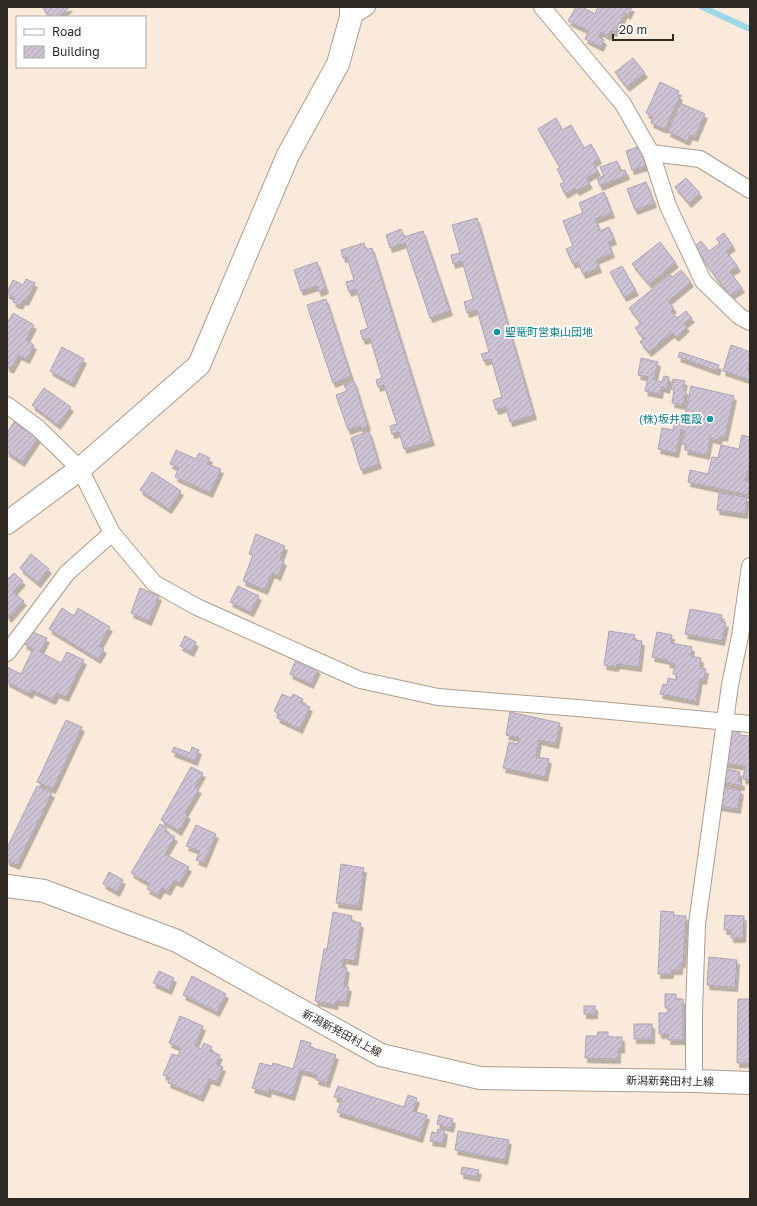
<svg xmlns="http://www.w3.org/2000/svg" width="757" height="1206" viewBox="0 0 757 1206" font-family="'Golos Text','Noto Sans JP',sans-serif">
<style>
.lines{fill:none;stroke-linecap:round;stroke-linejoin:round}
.stream{stroke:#9ed8e6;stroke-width:6}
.building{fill:url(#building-hatch);stroke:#aea3b3;filter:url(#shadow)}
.street-casing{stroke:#ac9d90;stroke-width:18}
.secondary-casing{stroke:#ac9d90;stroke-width:24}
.primary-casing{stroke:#ac9d90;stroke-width:24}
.street{stroke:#fff;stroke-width:16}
.secondary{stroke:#fff;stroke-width:22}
.primary{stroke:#fff;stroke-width:22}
.culture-dot{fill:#0f9aa8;stroke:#fff;stroke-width:1.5}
.labels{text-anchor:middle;stroke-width:3.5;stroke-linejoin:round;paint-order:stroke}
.culture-label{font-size:11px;fill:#0d838f;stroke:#fff;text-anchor:start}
.street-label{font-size:11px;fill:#2f2924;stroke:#fff}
</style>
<defs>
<pattern id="building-hatch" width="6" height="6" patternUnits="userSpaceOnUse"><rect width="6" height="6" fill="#cec3d4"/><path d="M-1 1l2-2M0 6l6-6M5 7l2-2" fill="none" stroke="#b1a8b6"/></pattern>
<filter id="shadow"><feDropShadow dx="2.5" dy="4.5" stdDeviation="0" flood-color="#0004"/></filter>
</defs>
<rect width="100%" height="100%" fill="#faeadb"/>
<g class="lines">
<!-- stream -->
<path class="stream" d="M702,7L750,29"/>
</g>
<!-- building -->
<g class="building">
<path d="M42,7H70L58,17H50Z"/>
<path d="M576,7H582L595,14L598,7H632L628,15L625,13L615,32L611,31L608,36L601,32L598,37L604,40L601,47L585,39L589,31L568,21Z"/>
<path d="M633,58L645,73L627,87L615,72Z"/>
<path d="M660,82L679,91L677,94L680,96L665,129L651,123L653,117L646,113Z"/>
<path d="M680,103L705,114L695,137L690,135L687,141L668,132Z"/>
<path d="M556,118L562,130L571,125L584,148L591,144L599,159L593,163L598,171L586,178L590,184L577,191L575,188L565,194L560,184L564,182L557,169L560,168L538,129Z"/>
<path d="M640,146L646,166L632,170L626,151Z"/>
<path d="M617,161L621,171L625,170L627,175L600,186L597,178L604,176L600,167Z"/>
<path d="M686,178L700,193L689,203L675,187Z"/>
<path d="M646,182L654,203L635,210L627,189Z"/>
<path d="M604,192L612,213L595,219L600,231L609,227L614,240L608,242L612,253L596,260L599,268L583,274L578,262L573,264L566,249L573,246L563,221L583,213L579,203Z"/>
<path d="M477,218L534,415L510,422L506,407L496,410L493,400L502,397L491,359L484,361L481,354L489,352L477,310L467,313L464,302L473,299L462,261L453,264L451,255L460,253L452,225Z"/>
<path d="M401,229L404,237L423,231L450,311L430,318L405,243L390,248L386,235Z"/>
<path d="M724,233L733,246L726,251L738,267L730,272L742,288L730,296L694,247L701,241L709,251L720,243L716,239Z"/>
<path d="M660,242L676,263L649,284L632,264Z"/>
<path d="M364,243L366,250L372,248L432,441L404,449L399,432L392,434L390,426L397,424L384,385L378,387L376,380L382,378L370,338L363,340L360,331L368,328L356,289L349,292L346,282L354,280L347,257L343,258L341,250Z"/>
<path d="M317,262L326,289L319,292L317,286L301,291L294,270Z"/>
<path d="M622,266L636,291L624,297L610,272Z"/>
<path d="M681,270L691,282L668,301L674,308L671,311L677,318L686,311L692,318L684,324L687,327L676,337L672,333L649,352L640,342L644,338L635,328L641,323L629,308L670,275L673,277Z"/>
<path d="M26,279L35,283L26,301L23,300L20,305L13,302L15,298L7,294V292L13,280L23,285Z"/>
<path d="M326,299L351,376L333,383L307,305Z"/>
<path d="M13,313L34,325L26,340L34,345L27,359L19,355L11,369L7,367V323Z"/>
<path d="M731,345L750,352V361L747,370L750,371V380L723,371Z"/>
<path d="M62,347L84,359L72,383L50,371Z"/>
<path d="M680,352L719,365L717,371L678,357Z"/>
<path d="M641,358L658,362L654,380L662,382L664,376L669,377L667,389L661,387L660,394L645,391L648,377L638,375Z"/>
<path d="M673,379L685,381L683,390H686L683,405L672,403L674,390L671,389Z"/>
<path d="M354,381L368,426L361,429L360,426L348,430L336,395L347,391L344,385Z"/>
<path d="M691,386L734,396L725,437L720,436L719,440L710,438L707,455L685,450L686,445L682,444L685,431L681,430L676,453L658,449L662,428L673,430L675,422L690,425L692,417L685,415Z"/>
<path d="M44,388L71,407L58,425L32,405Z"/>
<path d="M14,422L38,438L22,462L7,452V433Z"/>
<path d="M369,431L379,464L361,470L351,438Z"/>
<path d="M742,435L750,437V465H749L745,481H750L748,495L688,482L690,470L708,474L712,457L718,458L721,445L739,449Z"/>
<path d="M176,450L196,459L199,453L210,458L207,464L221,469L210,493L175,477L179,468L170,464Z"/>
<path d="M152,472L181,491L169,509L140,490Z"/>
<path d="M719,493L747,497L745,514L717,510Z"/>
<path d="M256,534L285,546L280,559L284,561L278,576L272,573L265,590L243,581L253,555L249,554Z"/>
<path d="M31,554L49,569L38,583L20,568Z"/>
<path d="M14,573L23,581L13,592L24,601L9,618L7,616V577L9,578Z"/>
<path d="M238,586L259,596L251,612L230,602Z"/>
<path d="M140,588L159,596L149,621L131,613Z"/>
<path d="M62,608L74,616L78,608L110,627L99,646L104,649L98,659L49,629Z"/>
<path d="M690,609L722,615L721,622L726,623L722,641L685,634Z"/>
<path d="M30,631L47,638L40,652L61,663L67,652L84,660L66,697L57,693L53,700L32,690L30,694L7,682V667L21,674L33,649L24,644Z"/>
<path d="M609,631L635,635L634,640L642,641L639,667L617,664L616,667L604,665Z"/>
<path d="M657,632L672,635L671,643L692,647L691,656L701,658L700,668L706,669L704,680L700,679L696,701L660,694L663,684L667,685L668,678L676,680L677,675L673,674L675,664L667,663L668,660L652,657Z"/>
<path d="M185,636L196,642L191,652L180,646Z"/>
<path d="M296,659L318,669L311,684L290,674Z"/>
<path d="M282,694L291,698L293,694L303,699L301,703L310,707L300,729L277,718L279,714L274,711Z"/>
<path d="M510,712L560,723L556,744L539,740L536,757L549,759L545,777L503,768L509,742L518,744L519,738L506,735Z"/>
<path d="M66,720L82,727L53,789L37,782Z"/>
<path d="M729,730L740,732L739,735L750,736V780L743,779L745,766L724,763Z"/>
<path d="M174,747L190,753L192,747L199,750L195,761L172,752Z"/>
<path d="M191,767L203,773L195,787L199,789L185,813L188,815L179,831L161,820Z"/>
<path d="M723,768L740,772L738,781L742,782V786L721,782Z"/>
<path d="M37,786L52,793L17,865L7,861V848Z"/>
<path d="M720,787L741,790L738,809L718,806Z"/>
<path d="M160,824L167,828L165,831L175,837L165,854L189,867L180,883L174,880L168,891L162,888L158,895L147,889L150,884L131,873Z"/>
<path d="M196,825L216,834L204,863L196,860L200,851L186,846Z"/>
<path d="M341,864L364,868L359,906L336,903Z"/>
<path d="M109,872L123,880L117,892L103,884Z"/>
<path d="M661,911L674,912L673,915L686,916L683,963H680V970H671V974H658Z"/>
<path d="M333,912L352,916L351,921L361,923L355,961L343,959L342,967L347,968L344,986L349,987L346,1002L336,1001L335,1005L315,1001L324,949H327Z"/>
<path d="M725,915L744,916L743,938H731V930H724Z"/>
<path d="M709,957L737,960L735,987L707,985Z"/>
<path d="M159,971L174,978L169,990L153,983Z"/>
<path d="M192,976L226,994L217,1012L183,995Z"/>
<path d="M665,994H676V999H683V1040H668L669,1034H659V1013H669V1008H665Z"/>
<path d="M738,999H750V1063H737Z"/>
<rect x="584" y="1006" width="11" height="8"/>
<path d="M180,1016L203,1026L195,1046L201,1049L204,1043L212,1047L210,1051L220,1055L216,1064L223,1067L217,1082L209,1079L201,1097L168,1083L170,1078L163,1075L172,1054L178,1056L181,1048L169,1043Z"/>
<rect x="634" y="1024" width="18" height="15"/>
<path d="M598,1032H608V1037H622V1049L618,1048V1059L585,1058L586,1036H597Z"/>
<path d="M301,1040L311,1043L310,1047L336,1055L327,1083L316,1080L317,1075L300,1070L292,1096L269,1089L268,1093L252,1088L260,1063L272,1066L273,1063L293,1069Z"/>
<path d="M338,1086L404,1107L408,1095L417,1098L413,1111L427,1115L420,1138L337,1112L342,1099L334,1097Z"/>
<path d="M439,1115L453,1119L451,1128L437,1124Z"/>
<path d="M438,1129L445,1130L443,1143L430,1141L432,1132L437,1133Z"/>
<path d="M458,1131L509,1140L505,1160L455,1150Z"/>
<path d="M462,1167L479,1170L477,1177L461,1174Z"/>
</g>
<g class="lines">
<defs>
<g id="street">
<path d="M542,7L623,104L651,153L668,206L703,281L739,316L750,322"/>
<path d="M351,17L367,7"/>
<path d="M651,153L700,159L750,190"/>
<path d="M7,405L38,428L80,469L112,533L154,583L197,607L360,680L438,697L578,708L750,724"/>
<path d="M7,653L67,573L112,533"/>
<path d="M694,1081V1011L697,924L725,721L730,685L740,636L750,566"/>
</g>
<path id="secondary" d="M7,523L80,469L199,365L288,155L338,64L351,17V7"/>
<path id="primary" d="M7,886L44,891L177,941L381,1055L480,1078L694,1081L750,1083"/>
</defs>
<!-- street casing -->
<use href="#street" class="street-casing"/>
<!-- secondary casing -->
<use href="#secondary" class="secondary-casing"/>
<!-- primary casing -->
<use href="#primary" class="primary-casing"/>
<!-- street -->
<use href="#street" class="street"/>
<!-- secondary -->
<use href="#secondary" class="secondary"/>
<!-- primary -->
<use href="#primary" class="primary"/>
</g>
<!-- markers -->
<g class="culture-dot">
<circle cx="497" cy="332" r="4"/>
<circle cx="710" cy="419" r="4"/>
</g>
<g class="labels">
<!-- culture labels -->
<g class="culture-label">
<text x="505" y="336">聖篭町営東山団地</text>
<text x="702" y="423" text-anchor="end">(株)坂井電設</text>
</g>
<!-- street labels -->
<g class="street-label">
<text transform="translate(342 1033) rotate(28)" y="4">新潟新発田村上線</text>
<text transform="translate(670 1081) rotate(1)" y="4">新潟新発田村上線</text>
</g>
</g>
<!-- border -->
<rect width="757" height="1206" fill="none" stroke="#2f2924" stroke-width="16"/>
<!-- legend -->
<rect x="16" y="16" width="130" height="52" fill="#ffffff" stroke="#aca9a7"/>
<rect x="24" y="29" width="20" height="6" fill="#ffffff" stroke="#aca9a7"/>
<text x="52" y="36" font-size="12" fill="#2f2924">Road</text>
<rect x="24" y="46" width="20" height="12" fill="url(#building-hatch)" stroke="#aca9a7"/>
<text x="52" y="56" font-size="12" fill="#2f2924">Building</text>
<!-- scale -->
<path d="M613 34v6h60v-6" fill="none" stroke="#2f2924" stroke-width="2"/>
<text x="619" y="34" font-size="12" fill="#2f2924" stroke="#ffffff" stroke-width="3" paint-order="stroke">20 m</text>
</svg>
